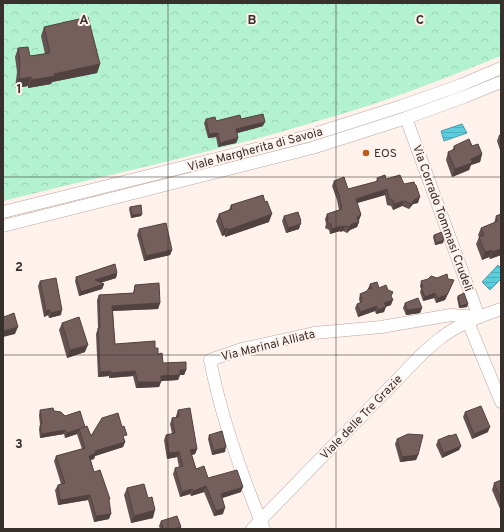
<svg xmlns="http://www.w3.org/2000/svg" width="504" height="532" viewBox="0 0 504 532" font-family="Overpass,sans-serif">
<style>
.park{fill:url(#park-crowns)}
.water{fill:url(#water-rules);stroke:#4f9ea8}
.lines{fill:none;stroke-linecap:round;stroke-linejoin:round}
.minor-casing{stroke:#bba69f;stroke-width:13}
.minor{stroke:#fff;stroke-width:12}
.wall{fill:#645250}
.shaded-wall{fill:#514241}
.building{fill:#745f5d;stroke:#514241}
.grid{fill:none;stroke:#38302d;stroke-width:1;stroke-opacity:0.55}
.poi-dot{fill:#bd5b1e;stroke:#fff1ec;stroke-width:1.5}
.labels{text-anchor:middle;stroke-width:4;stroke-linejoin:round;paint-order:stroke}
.street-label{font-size:12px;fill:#38302d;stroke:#fff1ec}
.poi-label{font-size:12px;fill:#38302d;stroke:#fff1ec;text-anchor:start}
.grid-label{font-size:13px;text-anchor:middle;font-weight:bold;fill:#38302d;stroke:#fff1ec;stroke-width:4;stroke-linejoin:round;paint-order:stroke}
</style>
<defs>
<pattern id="park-crowns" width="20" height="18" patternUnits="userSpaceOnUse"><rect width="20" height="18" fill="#b3f2d1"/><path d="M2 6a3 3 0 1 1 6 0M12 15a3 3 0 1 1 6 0" fill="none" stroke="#9bd0b4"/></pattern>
<pattern id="water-rules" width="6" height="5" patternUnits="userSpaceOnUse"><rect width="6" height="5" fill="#59cddc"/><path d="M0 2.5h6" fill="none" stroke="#4eb0bd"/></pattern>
</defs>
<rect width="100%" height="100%" fill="#fff1ec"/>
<!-- park -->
<path class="park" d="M3,3H501V56C444,79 387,101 328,118C221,151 111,174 3,201Z"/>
<!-- water -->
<g class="water">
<path d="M462,124L467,133L444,141L441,131Z"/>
<path d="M498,265L501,268V279L490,290L482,282Z"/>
</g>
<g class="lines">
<defs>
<g id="minor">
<path d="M406,118L479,317"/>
<path d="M3,212L308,136L402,106L461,85L501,68"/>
<path d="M3,226L312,148L406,118L464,97L501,82"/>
<path d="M468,322L501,402"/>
<path d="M252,529L422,354C429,348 435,342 442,337C459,324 481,316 501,309"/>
<path d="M264,529C242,476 221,416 210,360L242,349L314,333L381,327L451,315L479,317"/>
</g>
</defs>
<!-- minor casing -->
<use href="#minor" class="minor-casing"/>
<!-- minor -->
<use href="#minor" class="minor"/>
</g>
<!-- wall -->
<g class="wall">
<path d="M44,27L100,64L97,73L52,82L51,84L28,88V86L15,88L17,72L15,57L18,48L30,56L45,54L41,36Z"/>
<path d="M206,119L216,121L241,119L263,126L237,133L238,138L236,143L218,147L216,137L208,138L204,123Z"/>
<path d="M501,134V153L497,141L499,135Z"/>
<path d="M454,146H472L482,154L480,162L471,165L469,170L452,177L446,160L448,152L452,151Z"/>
<path d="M377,178L386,179L404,184L418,203L413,204L409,209L402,206L393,210L391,206L387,205L385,195L357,203L361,215L359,220H358L359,222L357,227L350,230L347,233L343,231L340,232V231L330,234L329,230L325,228L326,224L325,219L327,214L339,210L337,200L332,186L334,181L348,189L376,182Z"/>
<path d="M265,202L269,222L225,237V235L222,236L216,221L219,214L229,210L231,205Z"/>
<path d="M130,207L142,214L141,216L131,218L129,209Z"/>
<path d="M501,214V255L490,259L489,257L482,260L476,244L479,237L478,235L481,228L494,223L496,216Z"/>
<path d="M284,216L300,224L299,229L286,233L282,221Z"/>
<path d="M139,229L172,250L170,255L144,261L137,235Z"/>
<path d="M434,235L443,243L435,245L433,237Z"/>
<path d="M117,273L116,278L100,283L104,284L102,289L79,296L75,281L76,277Z"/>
<path d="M437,278L448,279L452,285L445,300L436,303L434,298L423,301L420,292L421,289L420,286L421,281Z"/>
<path d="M40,281L61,315L49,318L48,315L44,317L38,286Z"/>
<path d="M370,284L379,288L388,290L391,297V305L385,307L384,312L376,314L375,311L358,317L355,308L357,304L360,303L359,299L360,294L367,291Z"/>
<path d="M135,285L160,303L158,309L113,311L115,344L155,348L163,363L186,370L184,375H180L178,380L161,381L159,387L136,388L133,376L109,378V376L98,377L96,334L98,328L97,300L99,295L133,293Z"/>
<path d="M458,296L468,304L467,307L459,308L457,298Z"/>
<path d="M405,303L422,308L420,313L406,315L403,308Z"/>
<path d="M62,323L85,352L67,358L59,330Z"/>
<path d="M40,410L54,411L65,416L85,427L91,436L125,440V442L123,447L95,456L94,459L91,460L94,472L109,502V519L94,522L88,500L58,505L55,490L58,485L61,484L54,461L56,456L82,449L77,434L65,438L64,434L40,438L39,429L40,425L39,415Z"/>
<path d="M178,410L197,449L195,454L192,455L196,469L208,478L241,492L222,498L223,514L214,516L204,492L191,496L190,494L180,497L173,474L175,468L179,467L177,457L167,459L164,440L166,435L172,434L170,424L172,418L176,417V416Z"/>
<path d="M465,412L488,432L472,439L463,417Z"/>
<path d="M209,435L225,452L212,455L208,439Z"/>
<path d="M397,439L418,455L416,460L400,462L395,444Z"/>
<path d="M438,440L461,446L459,450L442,458L436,445Z"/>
<path d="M501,480V511L492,490L494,483Z"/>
<path d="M127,488L153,518L131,523L124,495Z"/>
<path d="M161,521L181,527L180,529H160L159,526Z"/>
</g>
<!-- shaded-wall -->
<g class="shaded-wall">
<path d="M100,64L97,73L52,82L51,84L28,88L31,80L54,74Z"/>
<path d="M31,77L28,86L15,88L19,79Z"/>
<path d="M265,122L263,126L234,134L236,129Z"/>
<path d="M218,133L216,137L208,138L209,134Z"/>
<path d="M238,138L236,143L218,147L220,143Z"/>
<path d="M482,154L480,162L471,165L469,170L452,177L455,169L471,159Z"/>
<path d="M387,189L385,195L354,204L356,199Z"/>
<path d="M420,197L418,203L413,204L409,209L411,204L415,199Z"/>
<path d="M404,201L402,206L393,210L394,204Z"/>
<path d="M142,214L141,216L131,218L132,215Z"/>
<path d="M272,214L269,222L225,237L228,230Z"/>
<path d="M361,215L359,220L355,222L357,217Z"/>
<path d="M301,221L299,229L286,233L288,228Z"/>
<path d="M359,222L357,227L350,230L347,233L349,227L352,224Z"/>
<path d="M341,226L340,231L330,234L332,229Z"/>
<path d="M345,226L343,231L340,232L342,227Z"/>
<path d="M227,228L225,235L222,236L224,229Z"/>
<path d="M444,240L443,243L435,245L436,243Z"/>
<path d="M501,249V255L490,259L492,252Z"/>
<path d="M172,250L170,255L144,261L146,256Z"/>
<path d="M492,250L489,257L482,260L485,252Z"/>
<path d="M117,273L116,278L93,285L95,280Z"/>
<path d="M454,280L445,300L436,303L438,298Z"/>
<path d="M104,284L102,289L79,296L81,292Z"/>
<path d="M435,293L434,298L423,301L425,297Z"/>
<path d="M393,300L391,305L382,308L384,303Z"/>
<path d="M160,303L158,309L110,311L112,306Z"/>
<path d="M468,304L467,307L459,308L460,306Z"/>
<path d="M377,306L375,311L358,317L360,312Z"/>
<path d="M386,307L384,312L376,314L378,310Z"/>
<path d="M422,308L420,313L406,315L407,310Z"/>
<path d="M50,310L48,315L44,317L46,311Z"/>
<path d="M62,310L61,315L49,318L51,313Z"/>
<path d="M18,327L15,334L3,337V331Z"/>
<path d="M88,345L85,352L67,358L70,350Z"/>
<path d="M180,370H186L184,375H180L178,380L159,381L161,376Z"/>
<path d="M111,371L109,376L98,377L100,372Z"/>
<path d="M135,371L133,376L109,378L111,373Z"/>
<path d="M138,382H161L159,387L136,388Z"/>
<path d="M490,427L488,432L472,439L474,434Z"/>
<path d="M79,429L77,434L65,438L67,433Z"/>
<path d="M65,430L64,434L40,438L42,434Z"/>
<path d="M125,442L123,447L95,456L94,459L87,461L89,456L95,451Z"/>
<path d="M461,446L459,450L442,458L444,453Z"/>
<path d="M226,447L225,452L212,455L214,451Z"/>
<path d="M197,449L195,454L188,456L190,450Z"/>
<path d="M179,452L177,457L167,459L169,453Z"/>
<path d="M418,455L416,460L400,462L402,457Z"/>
<path d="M206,486L204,492L191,496L193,491Z"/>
<path d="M243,487L241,492L219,499L221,494Z"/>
<path d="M192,489L190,494L180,497L182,492Z"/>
<path d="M90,495L88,500L58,505L60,500Z"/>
<path d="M225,508L223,514L214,516L216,511Z"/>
<path d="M155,510L153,518L131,523L134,516Z"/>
<path d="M111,514L109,519L94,522L96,516Z"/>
<path d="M181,527L180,529H174Z"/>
</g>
<!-- building -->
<g class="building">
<path d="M88,17L100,64L54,74L55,76L31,80V77L19,79L20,63L18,48L28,47L30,56L50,53L44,27Z"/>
<path d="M263,114L265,122L236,129L238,138L220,143L218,133L209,134L206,119L215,117L216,121L240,115L241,119Z"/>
<path d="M469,139L472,146L478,144L482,154L471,159L472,163L455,169L448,152L455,149L454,146Z"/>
<path d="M385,175L386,179L400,175L404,184L414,182L415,185H416L420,197L415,199L411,204L404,201L394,204L393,200L389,199L387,189L356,199L361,215L357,217L359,222L352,224L349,227L345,226L342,227L341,226L332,229L331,224L327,222L328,218L327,214L342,209L339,195L334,181L344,177L348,189L378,181L377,178Z"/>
<path d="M263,195L265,202L267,201L272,214L228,230L227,228L224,229L219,214L232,209L231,205Z"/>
<path d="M141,205L142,214L132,215L130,207Z"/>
<path d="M298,212L301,221L300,222L301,224L288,228L284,216Z"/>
<path d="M501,214V249L492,252V250L485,252L479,237L484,235L481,228L498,221L496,216Z"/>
<path d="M166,223L172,250L146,256L139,229Z"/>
<path d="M442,232L444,240L436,243L434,235Z"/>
<path d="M115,264L117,273L95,280L104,284L81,292L76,277Z"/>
<path d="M447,274L448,279L454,280L447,295L438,298L435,293L425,297L421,287H423L421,281L428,279L431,276L437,278Z"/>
<path d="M56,278L62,310L51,313L50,310L46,311L40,281Z"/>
<path d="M377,282L379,288L386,285L388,290L393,292L391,296L393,300L384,303L386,307L378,310L377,306L360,312L357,304L362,302L361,300L362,299L360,294L367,291L369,288L372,289L370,284Z"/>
<path d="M159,283L160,303L112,306L115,344L155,341V348H158V354L162,353L163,363L186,362V370H180V375L161,376V382H138L135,371L111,373V371L100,372L98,328H100L99,295L134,293L135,285Z"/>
<path d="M464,293L468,304L460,306L458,296Z"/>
<path d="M418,298L422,308L407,310L405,303Z"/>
<path d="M3,310L4,317L14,313L18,327L3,331Z"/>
<path d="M79,317L88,345L70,350L62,323Z"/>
<path d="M481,406L490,427L474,434L465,412Z"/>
<path d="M53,408L54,411L61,412L65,416L80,411L85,427L67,433L65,430L42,434L40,425L42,424L40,410Z"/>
<path d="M190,408L197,449L190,450L196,469L204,466L208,478L237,470L243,487L221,494L225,508L216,511L206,486L193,491L192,489L182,492L175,468L183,466L179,452L169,453L166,435L175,433L172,418L179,417L178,410Z"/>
<path d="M118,413L122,427L124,426L127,435L123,436L125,442L95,451L96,453L89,456L94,472L100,470L110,499L109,500L111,514L96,516L90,495L60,500L58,485L65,483L56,456L85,448L79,429L87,426L91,436L102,418Z"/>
<path d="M222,431L226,447L214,451L209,435Z"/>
<path d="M408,434L423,435L418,455L402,457L397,439Z"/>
<path d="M456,434L461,446L444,453L438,440L450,435V436Z"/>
<path d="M501,480V498L494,483Z"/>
<path d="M144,484L148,498L152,497L155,510L134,516L127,488Z"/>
<path d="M177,516L181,527L174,529H163L161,521Z"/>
</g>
<!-- grid -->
<path class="grid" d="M168,3V529M336,3V529M3,177H501M3,355H501"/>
<!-- markers -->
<circle class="poi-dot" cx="366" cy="153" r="4"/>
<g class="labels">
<!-- street labels -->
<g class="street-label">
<text transform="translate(255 149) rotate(-15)" y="4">Viale Margherita di Savoia</text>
<text transform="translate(443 218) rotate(70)" y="4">Via Corrado Tommasi Crudeli</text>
<text transform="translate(268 345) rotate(-14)" y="4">Via Marinai Alliata</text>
<text transform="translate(361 417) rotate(-46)" y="4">Viale delle Tre Grazie</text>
</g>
<!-- poi labels -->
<g class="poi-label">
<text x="374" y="157">EOS</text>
</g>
</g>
<g class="grid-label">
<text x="84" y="24">A</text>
<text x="252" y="24">B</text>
<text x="420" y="24">C</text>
<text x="19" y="93">1</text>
<text x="19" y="271">2</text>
<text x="19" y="448">3</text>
</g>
<!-- border -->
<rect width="504" height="532" fill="none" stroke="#38302d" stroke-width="8"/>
</svg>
